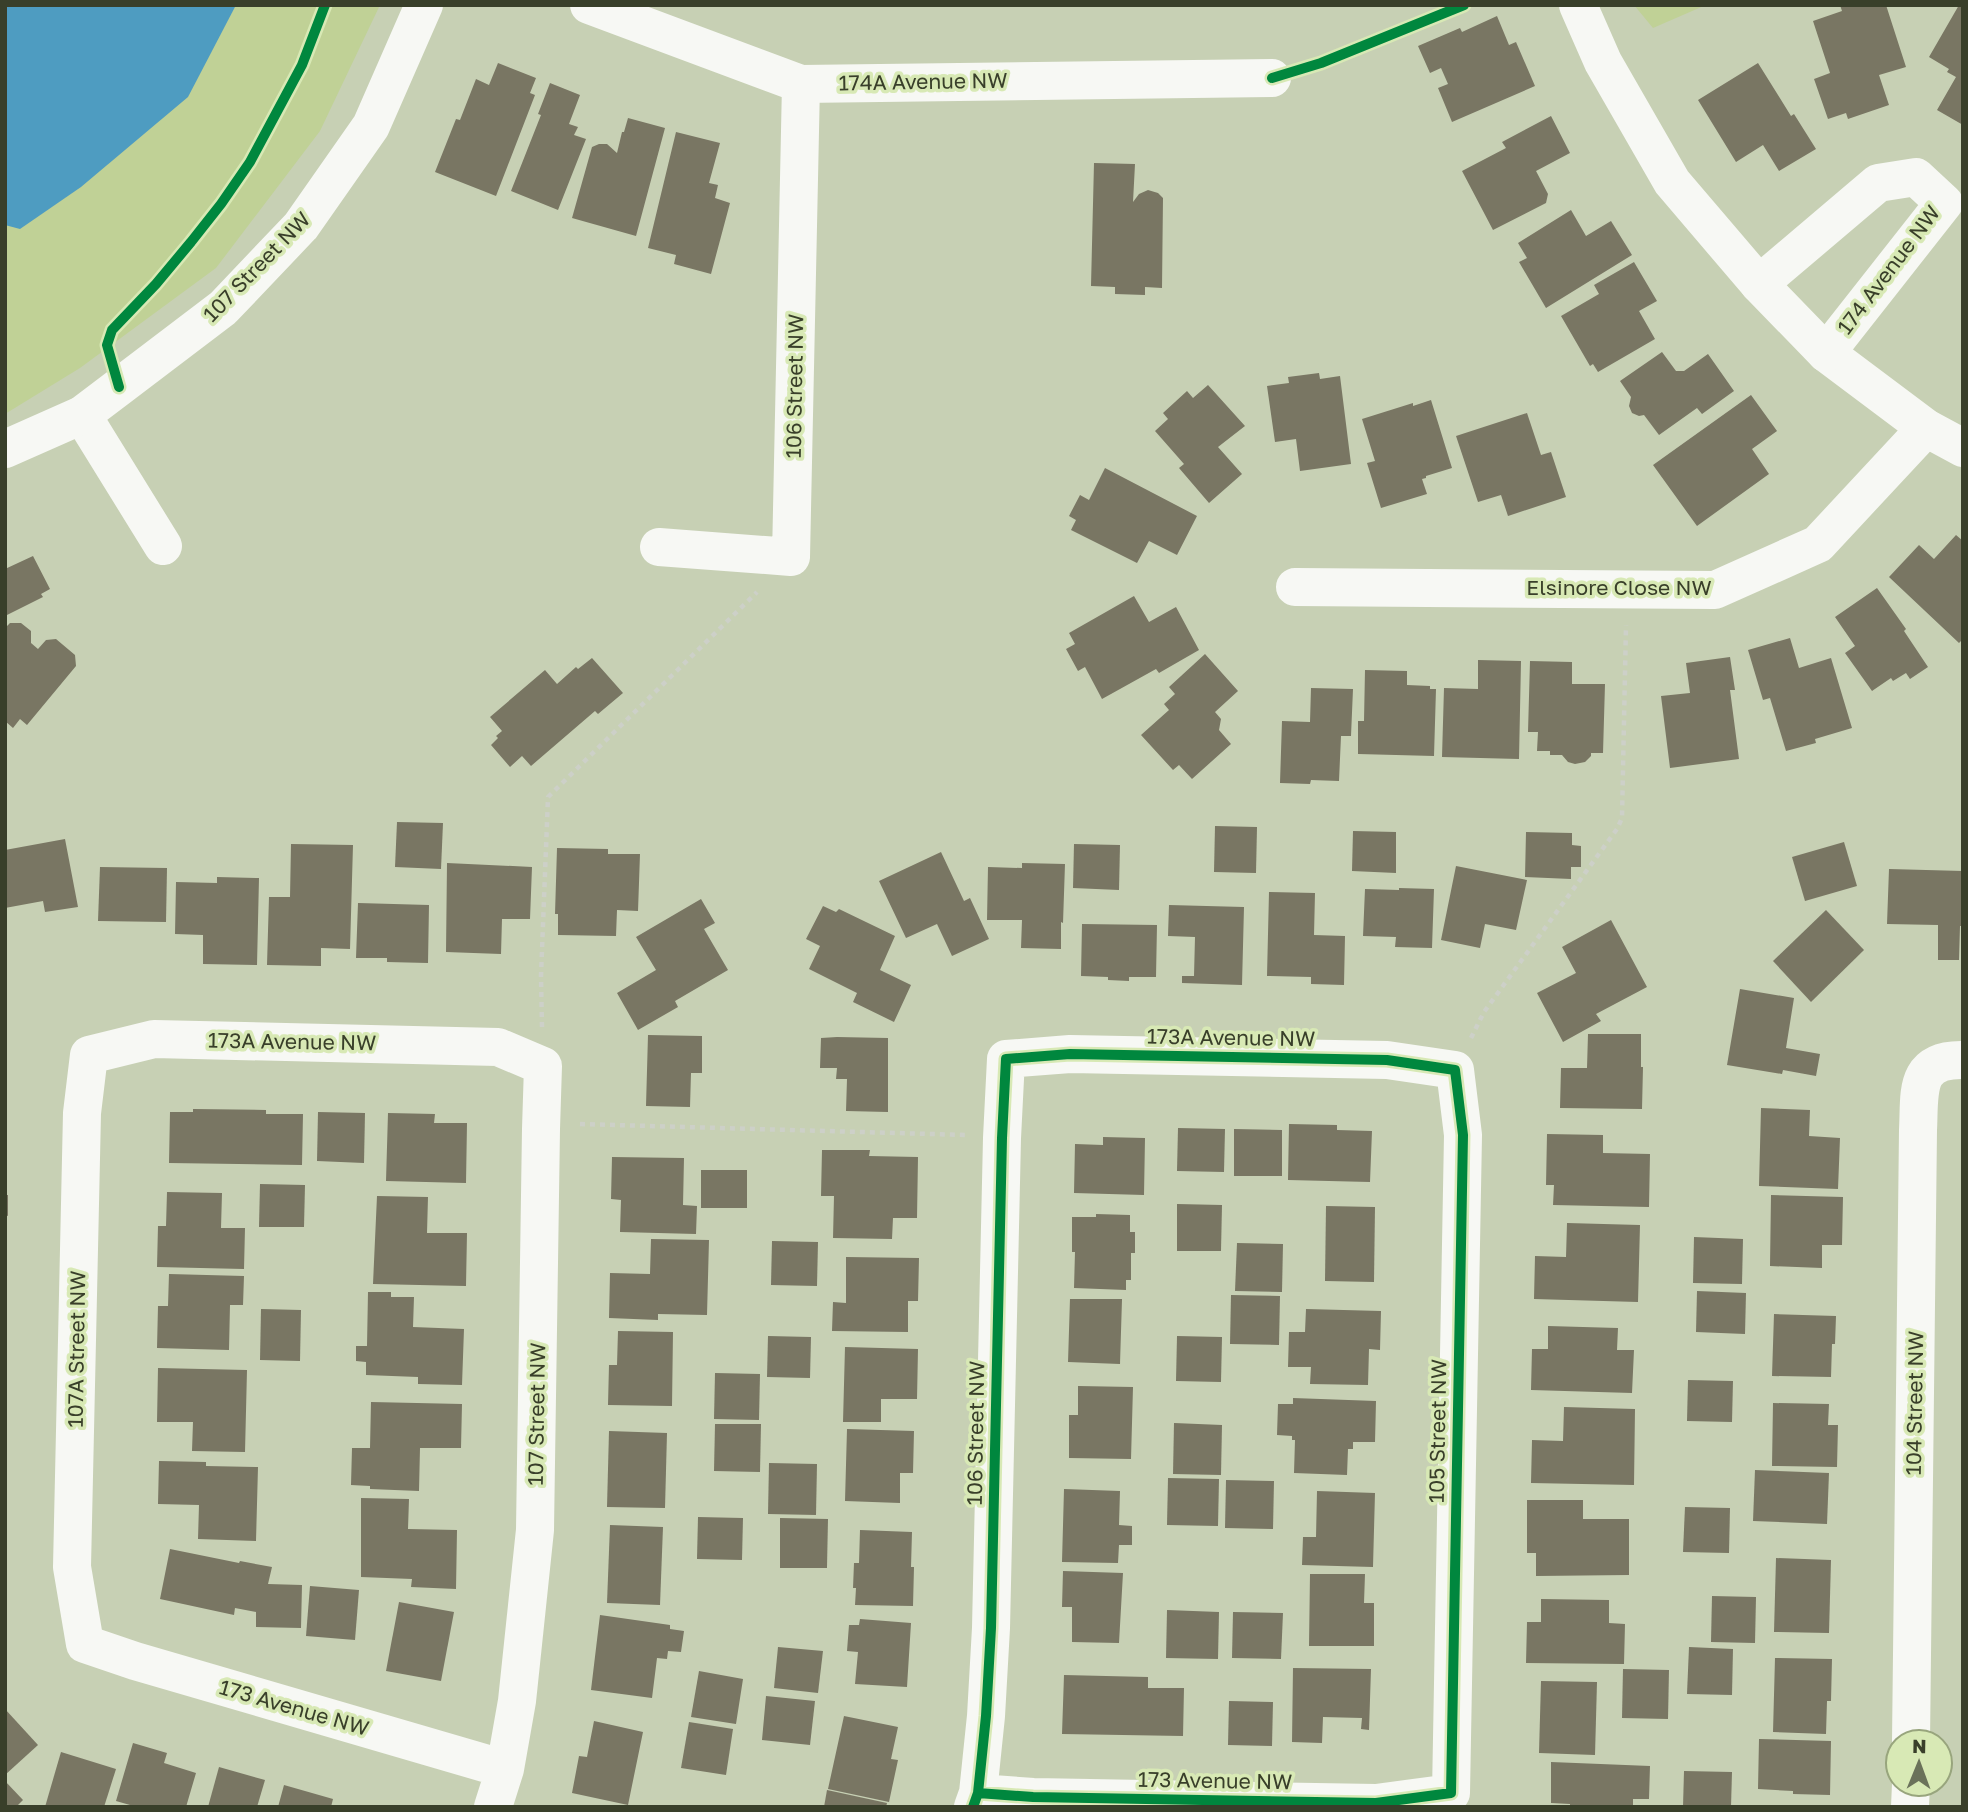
<svg xmlns="http://www.w3.org/2000/svg" width="1968" height="1812" viewBox="0 0 1968 1812" font-family="'Golos Text',sans-serif">
<style>
.green{fill:#c0d196}
.water{fill:#4e9cc1}
.building{fill:#797663}
.lines{fill:none;stroke-linecap:round;stroke-linejoin:round}
.path{stroke:#cdd0c8;stroke-width:4.5;stroke-dasharray:5 5;stroke-linecap:butt}
.minor{stroke:#f7f8f4;stroke-width:38}
.cycleway-casing{stroke:#d8e9b5;stroke-width:15}
.cycleway{stroke:#00873e;stroke-width:10}
.labels{text-anchor:middle;stroke-width:7;stroke-linejoin:round;paint-order:stroke}
.street-label{font-size:21px;fill:#393f2a;stroke:#d8e9b5}
</style>
<rect width="100%" height="100%" fill="#c7d0b4"/>
<!-- green -->
<g class="green">
<path d="M5,5H380L320,131L216,268L80,368L5,414Z"/>
<path d="M1634,5H1706L1653,28Z"/>
</g>
<!-- water -->
<path class="water" d="M5,5H236L188,97L81,187L20,229L5,225Z"/>
<!-- building -->
<g class="building">
<path d="M1840,5H1886L1906,67L1879,75L1889,105L1848,119L1846,113L1828,119L1814,79L1830,73L1813,21L1842,11Z"/>
<path d="M1959,5H1963V125L1937,110L1956,77L1947,72L1949,69L1929,57Z"/>
<path d="M1497,16L1509,45L1516,42L1535,86L1452,122L1438,88L1448,84L1441,68L1430,73L1418,46L1460,28L1462,32Z"/>
<path d="M498,63L536,78L530,93L535,95L496,196L435,172L456,119L460,120L476,79L489,85Z"/>
<path d="M1758,63L1791,116L1794,114L1816,149L1779,171L1763,145L1736,162L1698,100Z"/>
<path d="M550,83L580,95L569,124L578,127L574,135L586,139L558,210L511,191L541,115L538,114Z"/>
<path d="M1551,116L1570,153L1536,171L1548,194L1546,203L1493,230L1462,171L1506,148L1502,142Z"/>
<path d="M628,118L665,128L636,236L572,218L592,147L599,144H607L617,153L622,132H624Z"/>
<path d="M676,132L720,143L709,183L718,185L715,198L730,203L711,274L674,264L676,255L648,248Z"/>
<path d="M1094,163L1135,164L1133,202L1139,194L1148,190L1158,193L1163,198L1162,288L1145,287V295L1115,294V287L1091,286Z"/>
<path d="M1571,210L1586,236L1611,221L1632,255L1546,308L1519,262L1527,258L1518,243Z"/>
<path d="M1634,262L1657,301L1639,311L1655,339L1598,372L1593,364L1590,366L1561,316L1599,294L1594,285Z"/>
<path d="M1662,352L1676,371H1684L1708,354L1734,391L1702,414L1697,408L1659,435L1644,415L1639,416L1632,413L1629,406L1631,397L1620,381Z"/>
<path d="M1319,373L1320,379L1340,376L1351,464L1300,471L1296,439L1275,442L1267,386L1289,383L1288,377Z"/>
<path d="M1208,385L1245,426L1218,447L1242,474L1209,503L1179,468L1184,464L1155,431L1168,419L1163,413L1187,391L1193,398Z"/>
<path d="M1751,395L1777,431L1752,449L1769,474L1697,526L1653,465Z"/>
<path d="M1431,400L1452,468L1426,476V478L1422,479L1427,494L1381,508L1367,463L1375,461L1362,419L1413,403V406Z"/>
<path d="M1527,413L1541,455L1551,452L1566,497L1508,516L1501,495L1478,502L1456,436Z"/>
<path d="M1105,468L1197,516L1177,555L1149,541L1137,563L1071,530L1076,520L1069,516L1080,495L1089,500Z"/>
<path d="M1956,535L1963,541V639L1959,643L1889,577L1919,545L1934,559Z"/>
<path d="M33,556L50,589L41,594L43,597L5,616V569Z"/>
<path d="M1877,588L1906,629L1904,631L1928,667L1910,679L1906,673L1893,681L1891,678L1872,691L1845,653L1855,646L1835,617Z"/>
<path d="M1134,596L1149,622L1176,607L1199,650L1159,673L1156,669L1102,699L1085,667L1078,671L1066,649L1075,644L1069,633Z"/>
<path d="M10,623H21L31,631V643L38,649L46,640L56,639L75,655L76,666L27,725L20,719L13,728L5,721V628Z"/>
<path d="M1790,638L1799,668L1831,658L1852,728L1815,739L1816,743L1786,751L1770,698L1763,700L1748,650Z"/>
<path d="M1205,654L1238,691L1215,712L1221,719L1219,730L1231,744L1192,779L1179,765L1173,770L1141,735L1169,710L1164,704L1175,694L1169,687Z"/>
<path d="M1730,657L1735,690H1730L1739,759L1670,768L1661,696L1690,693L1686,663Z"/>
<path d="M592,658L623,693L598,714L595,711L531,766L522,756L510,767L491,745L498,738L496,736L502,731L490,717L545,670L557,684L576,667L578,669Z"/>
<path d="M1478,660L1521,661L1519,759L1442,757L1444,688L1478,689Z"/>
<path d="M1530,661L1572,662V684H1605L1603,753H1591V756L1585,762L1575,764L1568,762L1562,755H1550V751H1537L1538,732H1528Z"/>
<path d="M1365,670L1407,671V685L1430,686V689H1436L1434,756L1358,754V721H1364Z"/>
<path d="M1311,688L1353,689L1351,736H1341L1339,781L1311,780L1310,784L1280,783L1282,721L1310,722Z"/>
<path d="M397,822L443,823L441,869L395,867Z"/>
<path d="M1215,826L1257,827L1256,873L1214,872Z"/>
<path d="M1353,831L1396,832V873L1352,871Z"/>
<path d="M1526,832L1572,833V845L1581,846V867H1571V879L1525,877Z"/>
<path d="M65,839L78,907L45,912L43,901L5,908V850Z"/>
<path d="M1844,842L1857,886L1805,901L1792,857Z"/>
<path d="M291,844L353,845L350,949L321,948V966L267,965L269,897H290Z"/>
<path d="M1074,844L1120,845L1119,890L1073,888Z"/>
<path d="M557,848L608,849V854H640L638,911L617,910L616,936L558,935V914H555Z"/>
<path d="M941,852L964,901L970,898L989,939L952,956L937,924L906,938L879,881Z"/>
<path d="M447,863L532,867L530,919H502L501,954L446,952Z"/>
<path d="M1022,863L1065,864L1063,923L1061,922V949L1021,948L1022,920H987L988,867L1022,868Z"/>
<path d="M1456,866L1527,880L1516,930L1485,924L1480,948L1441,940Z"/>
<path d="M100,867L167,868L166,922L98,921Z"/>
<path d="M1889,869L1963,871V926H1960L1959,960H1938V925L1887,924Z"/>
<path d="M217,877L259,878L257,965L203,964V935L175,934L176,882L217,883Z"/>
<path d="M1399,888L1434,889L1432,948L1395,947L1396,937L1363,936L1365,889L1399,890Z"/>
<path d="M1269,892L1315,893L1314,935L1345,936L1344,985L1311,984V977L1267,976Z"/>
<path d="M701,899L715,923L704,929L728,970L675,1001L678,1007L638,1030L617,993L656,970L636,937Z"/>
<path d="M358,903L429,905L428,963L387,962V958H356Z"/>
<path d="M1169,905L1244,907L1242,985L1182,983V976H1194L1195,937L1168,936Z"/>
<path d="M823,906L836,912L839,909L895,936L880,970L911,985L894,1022L853,1002L857,993L809,969L820,946L806,939Z"/>
<path d="M1826,910L1864,950L1811,1002L1773,961Z"/>
<path d="M1611,920L1647,987L1596,1014L1601,1021L1563,1042L1537,993L1576,973L1562,947Z"/>
<path d="M1082,924L1157,925L1156,977H1129V981L1108,980V977L1081,976Z"/>
<path d="M1740,989L1794,998L1786,1048L1820,1054L1816,1076L1783,1070L1782,1074L1727,1065Z"/>
<path d="M1588,1034H1641V1067H1643L1642,1109L1560,1108L1561,1068H1587Z"/>
<path d="M648,1035L702,1036V1073H691L690,1107L646,1106Z"/>
<path d="M837,1037L888,1038V1112L846,1111L847,1079H836L837,1068H820L821,1038Z"/>
<path d="M1761,1108L1810,1110L1809,1136L1840,1138L1838,1189L1759,1186Z"/>
<path d="M193,1109L266,1110V1114H303L302,1165L169,1163L170,1112H193Z"/>
<path d="M318,1112L365,1113L364,1163L317,1161Z"/>
<path d="M388,1113L435,1114L434,1123H467L466,1183L386,1181Z"/>
<path d="M1289,1124L1337,1125V1130L1372,1131L1370,1182L1288,1180Z"/>
<path d="M1178,1128L1225,1129L1224,1172L1177,1171Z"/>
<path d="M1234,1129L1282,1130V1176H1234Z"/>
<path d="M1547,1134L1603,1135V1153L1650,1154L1649,1207L1553,1205L1554,1185H1546Z"/>
<path d="M1103,1137L1145,1138L1144,1195L1074,1193L1075,1144L1103,1145Z"/>
<path d="M822,1150H870L869,1156L918,1157L917,1218H893L892,1239L833,1238L834,1196H821Z"/>
<path d="M612,1157L684,1158L683,1205L697,1206L696,1234L620,1232L621,1200L611,1199Z"/>
<rect x="701" y="1170" width="46" height="38"/>
<path d="M260,1184L305,1185L304,1227H259Z"/>
<path d="M167,1192L222,1193L221,1228H245L244,1269L157,1267L158,1226H166Z"/>
<path d="M5,1195H8V1216L5,1215Z"/>
<path d="M1771,1195L1843,1197L1842,1245H1822V1268L1770,1266Z"/>
<path d="M377,1196L428,1197L427,1233H467L466,1286L373,1284Z"/>
<path d="M1177,1204L1222,1205L1221,1251H1177Z"/>
<path d="M1326,1206L1375,1207L1374,1282L1325,1281Z"/>
<path d="M1096,1214L1130,1215V1232H1135V1253H1131V1280H1126V1290L1074,1288L1075,1252H1072V1217H1096Z"/>
<path d="M1567,1223L1640,1225L1638,1302L1534,1299L1535,1256L1566,1257Z"/>
<path d="M1694,1237L1743,1239L1742,1284L1693,1283Z"/>
<path d="M651,1239L709,1240L707,1315L658,1314V1320L609,1318L610,1273L650,1274Z"/>
<path d="M772,1241L818,1242L817,1286L771,1285Z"/>
<path d="M1237,1243L1283,1244L1282,1292L1235,1291Z"/>
<path d="M846,1257L919,1258L918,1301H908V1332L832,1331L833,1302L846,1303Z"/>
<path d="M169,1274L244,1276L243,1305H230L229,1350L157,1348L158,1306H168Z"/>
<path d="M1697,1291L1746,1293L1745,1334L1696,1332Z"/>
<path d="M368,1292H391V1297H414L413,1327L464,1329L462,1385L418,1384V1377L366,1375V1362L356,1361V1346H367Z"/>
<path d="M1231,1295L1280,1296L1279,1345L1230,1344Z"/>
<path d="M1070,1299H1122L1120,1364L1068,1362Z"/>
<path d="M261,1309L301,1310L300,1361L260,1360Z"/>
<path d="M1306,1309L1381,1311L1380,1350L1369,1349L1368,1385L1310,1384L1311,1367H1288L1289,1332H1305Z"/>
<path d="M1774,1314L1836,1316L1835,1344H1832L1831,1377L1772,1376Z"/>
<path d="M1548,1326L1618,1328L1617,1350H1634L1632,1393L1531,1390L1532,1349H1548Z"/>
<path d="M618,1331L673,1332L672,1406L608,1405L609,1365H617Z"/>
<path d="M768,1336L811,1337L810,1378L767,1377Z"/>
<path d="M1177,1336L1222,1337L1221,1382L1176,1381Z"/>
<path d="M845,1347L918,1349L917,1399H881V1422H843Z"/>
<path d="M158,1368L247,1370L245,1452L192,1451L193,1422H157Z"/>
<path d="M715,1373L760,1374L759,1420L714,1419Z"/>
<path d="M1688,1380L1733,1381L1732,1422L1687,1421Z"/>
<path d="M1078,1386L1133,1387L1131,1459L1069,1458V1415H1078Z"/>
<path d="M1293,1398L1376,1401L1375,1442H1353V1449H1348L1347,1475L1294,1473L1295,1440H1292V1436L1277,1435L1278,1404H1293Z"/>
<path d="M371,1402L462,1404L461,1448H420L419,1491L370,1489V1486L351,1485L352,1448H370Z"/>
<path d="M1773,1403L1829,1404L1828,1425H1838L1837,1467L1772,1466Z"/>
<path d="M1564,1407L1635,1409L1634,1485L1531,1483L1532,1440L1563,1441Z"/>
<path d="M1174,1423L1222,1425L1221,1475L1173,1474Z"/>
<path d="M715,1424H761L760,1472L714,1471Z"/>
<path d="M847,1429L914,1431L913,1473H900V1503L845,1501Z"/>
<path d="M609,1431L667,1433L665,1508L607,1507Z"/>
<path d="M159,1461L206,1462V1466L258,1467L256,1541L198,1539L199,1505L158,1504Z"/>
<path d="M769,1463L817,1464L816,1515L768,1514Z"/>
<path d="M1755,1470L1829,1473L1827,1524L1753,1521Z"/>
<path d="M1168,1478L1219,1479L1218,1526L1167,1525Z"/>
<path d="M1226,1480L1274,1481L1273,1529L1225,1528Z"/>
<path d="M1064,1489L1120,1491L1119,1525L1132,1526V1545H1119L1118,1563L1062,1562Z"/>
<path d="M1317,1491L1375,1493L1373,1567L1302,1565L1303,1537H1316Z"/>
<path d="M361,1498L409,1499L408,1529L457,1530L456,1589L411,1587L412,1579L361,1577Z"/>
<path d="M1527,1500H1583V1519H1629V1575L1536,1576V1553H1527Z"/>
<path d="M1685,1507L1730,1508L1729,1553L1683,1552Z"/>
<path d="M698,1517L743,1518L742,1560L697,1559Z"/>
<path d="M780,1518L828,1519L827,1568H780Z"/>
<path d="M610,1525L663,1527L660,1605L607,1603Z"/>
<path d="M860,1530L912,1532L911,1567H914L913,1606L855,1605L856,1588H853L854,1563H859Z"/>
<path d="M170,1549L239,1563L240,1561L272,1567L268,1584L302,1585L301,1628L256,1627V1612L235,1608L234,1615L160,1599Z"/>
<path d="M1776,1558L1831,1560L1829,1633L1774,1632Z"/>
<path d="M1063,1571L1123,1573L1119,1643L1072,1642V1607H1062Z"/>
<path d="M1310,1574H1365L1364,1603H1374V1646H1309Z"/>
<path d="M310,1586L359,1590L355,1640L306,1636Z"/>
<path d="M1712,1596L1756,1597L1755,1643L1711,1642Z"/>
<path d="M1541,1599L1609,1600V1623L1625,1624L1624,1664L1526,1663L1527,1622H1541Z"/>
<path d="M399,1602L454,1612L441,1681L386,1671Z"/>
<path d="M1167,1610L1219,1612L1218,1659L1166,1658Z"/>
<path d="M1233,1612L1283,1613L1281,1659L1232,1658Z"/>
<path d="M600,1615L670,1625V1629L684,1631L681,1652L668,1651L667,1659L657,1658L652,1698L591,1690Z"/>
<path d="M860,1619L911,1623L907,1687L855,1684L858,1652L847,1651L849,1625H859Z"/>
<path d="M778,1647L823,1651L818,1693L774,1688Z"/>
<path d="M1689,1647L1733,1649L1732,1695L1687,1694Z"/>
<path d="M1775,1658L1832,1659L1831,1701H1827L1826,1734L1773,1732Z"/>
<path d="M1293,1668L1371,1669L1369,1730L1361,1729L1362,1718L1323,1717L1322,1743L1292,1742Z"/>
<path d="M1623,1669L1669,1670L1668,1719L1622,1718Z"/>
<path d="M699,1671L743,1679L736,1724L691,1717Z"/>
<path d="M1064,1675L1148,1677V1688H1184L1183,1736L1062,1734Z"/>
<path d="M1541,1681L1597,1682L1595,1755L1539,1753Z"/>
<path d="M766,1696L815,1701L810,1745L762,1740Z"/>
<path d="M1229,1701L1273,1702L1272,1746L1228,1745Z"/>
<path d="M5,1709L38,1745L5,1775Z"/>
<path d="M844,1716L898,1727L891,1759L898,1760L889,1802L828,1789Z"/>
<path d="M594,1721L643,1732L628,1805L572,1793L579,1756L587,1757Z"/>
<path d="M689,1722L733,1729L726,1775L681,1768Z"/>
<path d="M1759,1739L1831,1741L1830,1795L1793,1794V1791L1758,1789Z"/>
<path d="M133,1743L167,1753L164,1763L196,1773L186,1807H137L116,1801Z"/>
<path d="M61,1752L116,1769L104,1807H45Z"/>
<path d="M1551,1762L1650,1766L1649,1799H1633V1807H1570V1804L1551,1803Z"/>
<path d="M219,1767L265,1780L257,1807H208Z"/>
<path d="M1684,1771L1732,1772L1731,1807H1683Z"/>
<path d="M5,1781L23,1800L16,1807H5Z"/>
<path d="M284,1785L333,1799L331,1807H278Z"/>
<path d="M827,1790L887,1803L886,1807H824Z"/>
</g>
<g class="lines">
<!-- path -->
<g class="path">
<path d="M542,1027L541,976L548,797L757,592"/>
<path d="M1471,1038L1484,1012L1617,829L1622,818L1626,625"/>
<path d="M580,1124L966,1135"/>
</g>
<!-- minor -->
<g class="minor">
<path d="M589,5L801,84L1272,78"/>
<path d="M1578,5L1603,62L1672,182L1759,284L1826,353L1926,428L1963,448"/>
<path d="M1759,284L1878,183L1916,177L1944,203L1826,353"/>
<path d="M82,415L163,546"/>
<path d="M5,449L82,415L119,387L223,308L301,226L371,126L424,5"/>
<path d="M659,547L791,557L801,84"/>
<path d="M1295,587L1715,590L1818,544L1926,428"/>
<path d="M1911,1742L1918,1130C1920,1093 1913,1059 1963,1060"/>
<path d="M493,1807L505,1769L517,1701L535,1530L541,1129L543,1066L498,1047L154,1039L89,1055L82,1113L72,1567L85,1644L135,1661L505,1769"/>
<path d="M973,1807L978,1793L986,1716L991,1628L1002,1138L1006,1059L1070,1054L1387,1060L1455,1070L1463,1135L1451,1793L1376,1803L1033,1797L978,1793"/>
<path d="M1910,1807L1911,1784"/>
</g>
<defs>
<g id="cycleway">
<path d="M1272,78L1321,63L1464,5"/>
<path d="M119,387L107,345L112,330L156,284L191,242L221,204L250,162L302,65L325,5"/>
<path d="M973,1807L978,1793L986,1716L991,1628L1002,1138L1006,1059L1070,1054L1387,1060L1455,1070L1463,1135L1451,1793L1376,1803L1033,1797L978,1793"/>
</g>
</defs>
<!-- cycleway casing -->
<use href="#cycleway" class="cycleway-casing"/>
<!-- cycleway -->
<use href="#cycleway" class="cycleway"/>
</g>
<g class="labels">
<!-- street labels -->
<g class="street-label">
<text transform="translate(923 82) rotate(-1)" y="7">174A Avenue NW</text>
<text transform="translate(257 267) rotate(-46)" y="7">107 Street NW</text>
<text transform="translate(1889 270) rotate(-53)" y="7">174 Avenue NW</text>
<text transform="translate(795 386) rotate(-89)" y="7">106 Street NW</text>
<text x="1619" y="595">Elsinore Close NW</text>
<text transform="translate(1231 1038) rotate(1)" y="7">173A Avenue NW</text>
<text transform="translate(292 1042) rotate(1)" y="7">173A Avenue NW</text>
<text transform="translate(77 1349) rotate(-89)" y="7">107A Street NW</text>
<text transform="translate(1915 1403) rotate(-89)" y="7">104 Street NW</text>
<text transform="translate(537 1414) rotate(-89)" y="7">107 Street NW</text>
<text transform="translate(1438 1431) rotate(-89)" y="7">105 Street NW</text>
<text transform="translate(976 1433) rotate(-89)" y="7">106 Street NW</text>
<text transform="translate(294 1708) rotate(16)" y="7">173 Avenue NW</text>
<text transform="translate(1215 1781) rotate(1)" y="7">173 Avenue NW</text>
</g>
</g>
<!-- border -->
<rect width="1968" height="1812" fill="none" stroke="#393f2a" stroke-width="14"/>
<!-- north arrow -->
<g transform="translate(1919 1763) rotate(1)"><circle r="33" fill="#d8e9b5" stroke="#98a57d" stroke-width="2"/>
<path d="M0-5L12 26L0 18L-12 26Z" fill="#6b725a"/>
<text y="-10" font-size="19" font-weight="bold" text-anchor="middle" fill="#393f2a">N</text>
</g>
</svg>
